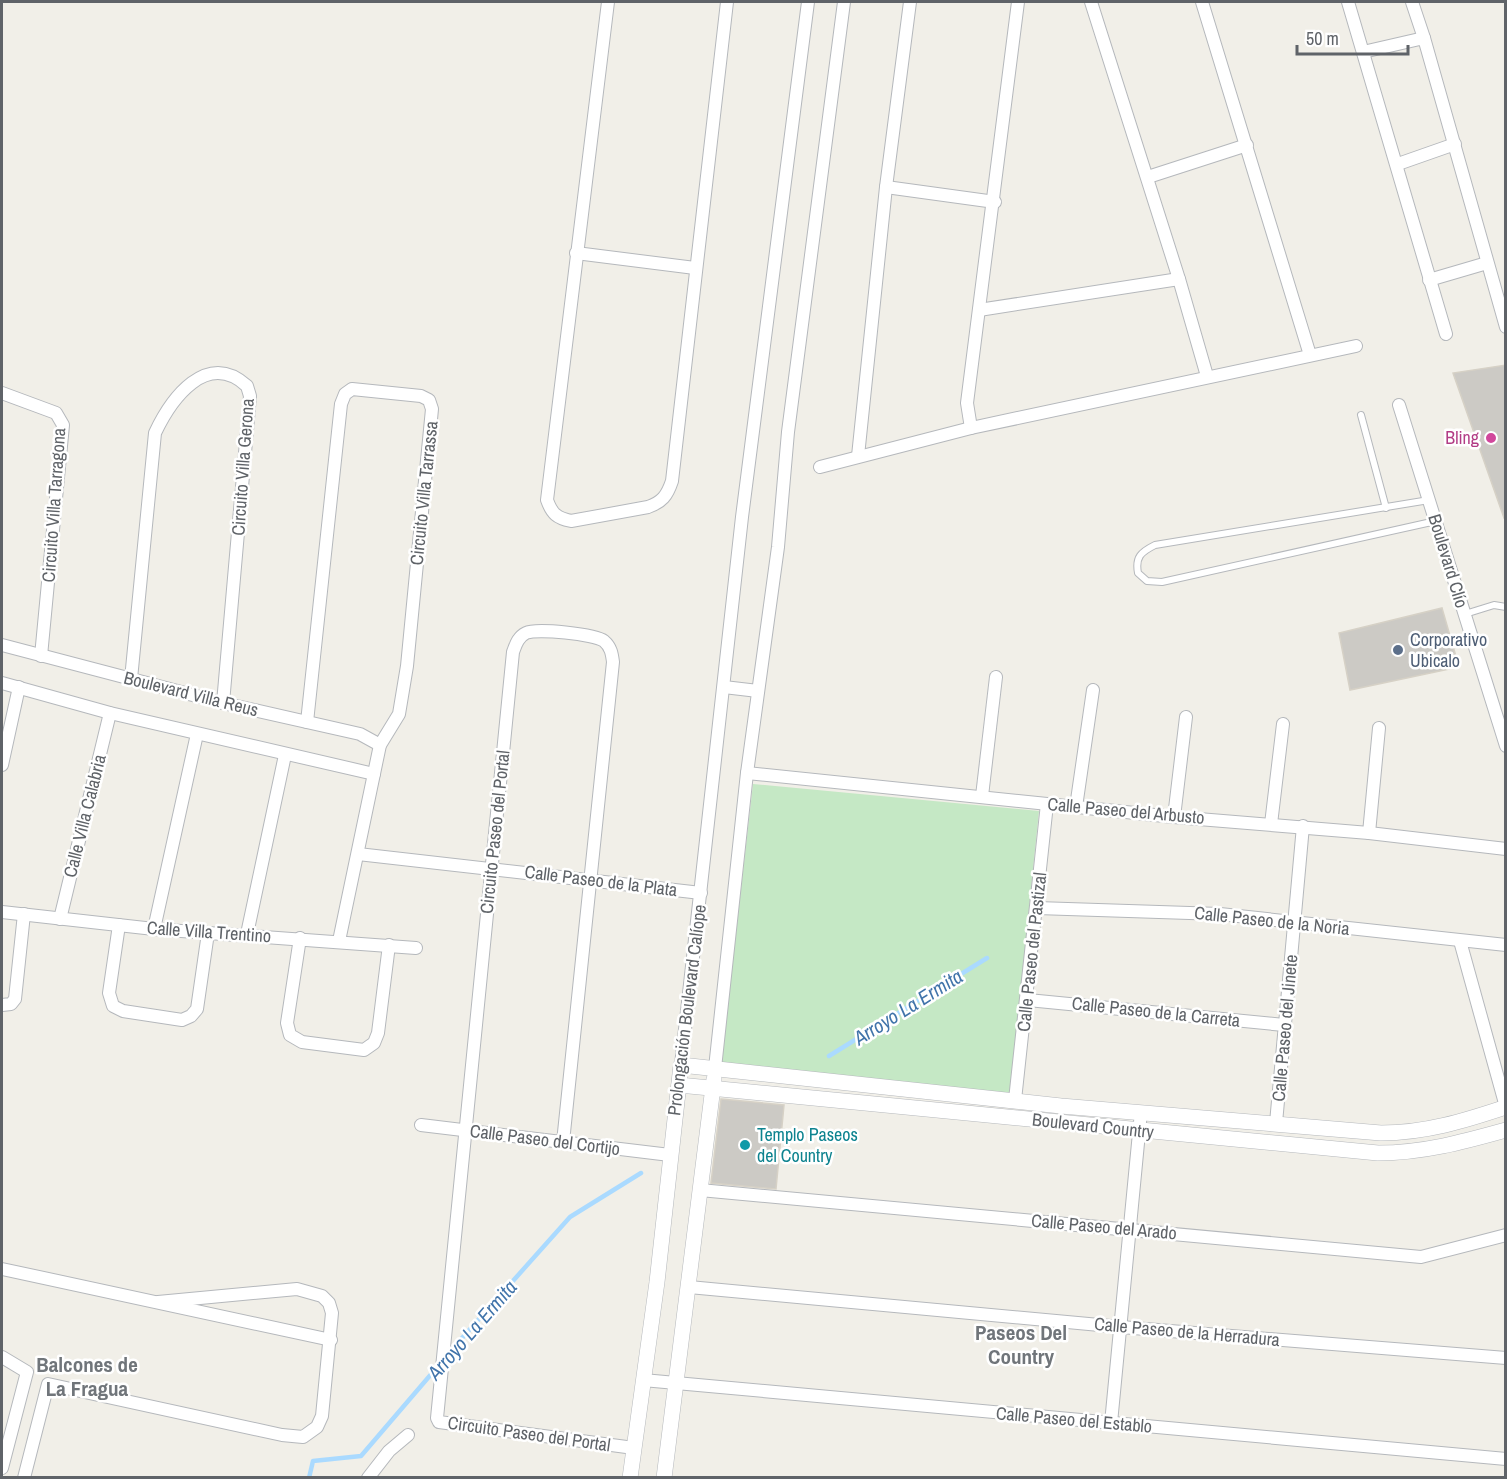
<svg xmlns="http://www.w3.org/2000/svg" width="1507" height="1479" viewBox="0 0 1507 1479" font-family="'Archivo Narrow',sans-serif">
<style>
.green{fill:#c5e8c5}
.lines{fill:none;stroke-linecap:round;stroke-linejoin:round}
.stream{stroke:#aadaff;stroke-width:4.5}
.building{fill:#cccac5;stroke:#d6d1c6;stroke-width:1.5}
.service-casing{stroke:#b5b8bc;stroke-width:8}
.minor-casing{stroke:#b5b8bc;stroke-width:14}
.tertiary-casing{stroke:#b5b8bc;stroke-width:16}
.service{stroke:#fff;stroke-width:6}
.minor{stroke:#fff;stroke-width:12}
.tertiary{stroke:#fff;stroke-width:15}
.hotel-dot{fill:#d1479c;stroke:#fff;stroke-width:2}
.service-dot{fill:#5c6f8a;stroke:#fff;stroke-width:2}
.culture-dot{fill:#0f9aa8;stroke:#fff;stroke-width:2}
.labels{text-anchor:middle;stroke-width:5;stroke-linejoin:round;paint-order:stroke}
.hotel-label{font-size:18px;fill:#b23c85;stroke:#fff;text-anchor:end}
.street-label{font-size:18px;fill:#5f6368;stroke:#fff}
.service-label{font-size:18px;fill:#4e5e75;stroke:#fff;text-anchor:start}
.culture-label{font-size:18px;fill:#0d838f;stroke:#fff;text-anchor:start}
.water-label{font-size:20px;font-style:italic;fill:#4174aa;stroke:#fff}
.quarter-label{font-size:21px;font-weight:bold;fill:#70757a;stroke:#fff}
</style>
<rect width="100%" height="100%" fill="#f1efe8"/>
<!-- green -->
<path class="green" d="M753,784L1039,811L1010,1095L721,1064Z"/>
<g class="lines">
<!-- stream -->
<g class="stream">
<path d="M829,1056L987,958"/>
<path d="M446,1356L570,1217L641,1173"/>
<path d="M309,1478L313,1461L361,1456L439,1365"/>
</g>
</g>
<!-- building -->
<g class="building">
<path d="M1506,365V517L1504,518L1453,373Z"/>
<path d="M1442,608L1459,667L1350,690L1339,633Z"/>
<path d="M721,1099L784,1105L776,1189L711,1183Z"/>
</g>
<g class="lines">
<defs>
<g id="service">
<path d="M1361,415L1386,508"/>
<path d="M1429,500L1155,545C1141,552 1135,557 1138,573L1147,581L1162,582L1436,521"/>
<path d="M1465,614L1494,605L1506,607"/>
</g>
<g id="minor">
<path d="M608,2L547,500C552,514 557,518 571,521L648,507C662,502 667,496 672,481L727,2"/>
<path d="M1091,2L1179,279L1207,376"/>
<path d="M1202,2L1310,355"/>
<path d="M1348,2L1446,334"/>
<path d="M1412,2L1424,38"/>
<path d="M1363,52L1424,38L1506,327"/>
<path d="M1398,164L1455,144"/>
<path d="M1148,177L1247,145"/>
<path d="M886,187L995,202"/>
<path d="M576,253L695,268"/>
<path d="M1429,280L1487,263"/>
<path d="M979,310L1179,279"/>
<path d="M2,393L56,413L63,425L41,656"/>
<path d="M1399,405L1506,746"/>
<path d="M971,428L967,403L1018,2"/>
<path d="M858,456L886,187L910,2"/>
<path d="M820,467L971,428L1356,346"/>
<path d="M2,645L223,703L360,734L380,745"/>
<path d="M131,679L155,433C171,399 207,349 247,386L250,396L223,703"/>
<path d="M2,683L110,713L374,774"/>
<path d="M724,687L758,691"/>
<path d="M307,722L341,404L345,394L352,389L421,396L429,400L432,409L407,666L399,714L380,745L339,941"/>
<path d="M2,765L19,687"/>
<path d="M747,773L1174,817L1369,833L1506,849"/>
<path d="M982,796L996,677"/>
<path d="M1076,807L1093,690"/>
<path d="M1174,817L1186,717"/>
<path d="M1271,824L1283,724"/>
<path d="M1369,833L1379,728"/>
<path d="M358,854L701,893"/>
<path d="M1037,908L1220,914L1506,945"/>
<path d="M2,912L154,929L416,948"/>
<path d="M60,919L110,713"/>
<path d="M119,925L109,993L113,1006L123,1011L182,1020L191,1016L197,1009L208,933"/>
<path d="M154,929L197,734"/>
<path d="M247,934L285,755"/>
<path d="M300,938L287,1023L290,1035L302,1042L364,1050L374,1043L378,1033L389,945"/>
<path d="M1460,941L1506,1107"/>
<path d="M1028,1000L1284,1025"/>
<path d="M2,1005L11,1004L15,999L24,914"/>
<path d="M681,1065L742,517L808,2"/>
<path d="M715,1068L747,773L778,547L788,432L844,2"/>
<path d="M1015,1100L1047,804"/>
<path d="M1276,1123L1303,826"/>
<path d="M421,1125L670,1155"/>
<path d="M563,1142L613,662C612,654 611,647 604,641C595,634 536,628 526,633C518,637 516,644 513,652L437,1418L439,1422L634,1448"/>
<path d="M700,1190L1421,1257L1506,1235"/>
<path d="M2,1269L331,1340"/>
<path d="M689,1287L1121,1327L1506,1358"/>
<path d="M2,1357L27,1372L2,1468"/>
<path d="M643,1380L1506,1459"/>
<path d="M1111,1423L1141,1112"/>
<path d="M24,1478L48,1384L282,1435L303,1437L317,1427L322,1416L332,1313L329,1303L322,1296L297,1289L158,1302"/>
<path d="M368,1478L389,1451L408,1435"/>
</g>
<g id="tertiary">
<path d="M679,1085L1378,1153C1423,1153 1463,1142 1506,1130"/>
<path d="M630,1478L657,1282L681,1065L1061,1106L1381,1133C1425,1133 1464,1121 1506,1107"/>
<path d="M664,1478L714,1079"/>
</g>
</defs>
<!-- service casing -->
<use href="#service" class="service-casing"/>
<!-- minor casing -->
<use href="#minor" class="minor-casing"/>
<!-- tertiary casing -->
<use href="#tertiary" class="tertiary-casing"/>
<!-- service -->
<use href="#service" class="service"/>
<!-- minor -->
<use href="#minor" class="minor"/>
<!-- tertiary -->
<use href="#tertiary" class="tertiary"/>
</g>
<!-- markers -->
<circle class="hotel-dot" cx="1491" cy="438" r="6"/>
<circle class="service-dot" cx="1398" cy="650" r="6"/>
<circle class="culture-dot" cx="745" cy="1145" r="6"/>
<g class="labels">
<!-- hotel labels -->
<g class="hotel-label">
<text x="1479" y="444">Bling</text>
</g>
<!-- street labels -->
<g class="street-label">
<text transform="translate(243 467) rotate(-86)" y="6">Circuito Villa Gerona</text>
<text transform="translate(424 493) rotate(-84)" y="6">Circuito Villa Tarrassa</text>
<text transform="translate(54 505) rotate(-86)" y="6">Circuito Villa Tarragona</text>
<text transform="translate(1448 561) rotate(73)" y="6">Boulevard Clío</text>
<text transform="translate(191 694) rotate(14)" y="6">Boulevard Villa Reus</text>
<text transform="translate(1126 811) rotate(5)" y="6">Calle Paseo del Arbusto</text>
<text transform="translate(85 816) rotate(-76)" y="6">Calle Villa Calabria</text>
<text transform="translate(495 832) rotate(-84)" y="6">Circuito Paseo del Portal</text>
<text transform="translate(601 881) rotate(7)" y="6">Calle Paseo de la Plata</text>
<text transform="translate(1272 921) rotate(6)" y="6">Calle Paseo de la Noria</text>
<text transform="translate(209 932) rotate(4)" y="6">Calle Villa Trentino</text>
<text transform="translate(1032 952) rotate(-84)" y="6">Calle Paseo del Pastizal</text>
<text transform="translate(687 1010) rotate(-83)" y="6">Prolongación Boulevard Calíope</text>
<text transform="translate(1156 1012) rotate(6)" y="6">Calle Paseo de la Carreta</text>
<text transform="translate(1285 1028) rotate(-85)" y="6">Calle Paseo del Jinete</text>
<text transform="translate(1093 1126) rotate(6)" y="6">Boulevard Country</text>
<text transform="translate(545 1140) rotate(7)" y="6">Calle Paseo del Cortijo</text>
<text transform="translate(1104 1227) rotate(5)" y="6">Calle Paseo del Arado</text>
<text transform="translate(1187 1332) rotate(5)" y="6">Calle Paseo de la Herradura</text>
<text transform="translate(1074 1420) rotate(5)" y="6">Calle Paseo del Establo</text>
<text transform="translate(529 1434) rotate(8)" y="6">Circuito Paseo del Portal</text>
</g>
<!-- service labels -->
<g class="service-label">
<text x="1410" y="646">Corporativo<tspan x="1410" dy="21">Ubicalo</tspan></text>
</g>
<!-- culture labels -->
<g class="culture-label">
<text x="757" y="1141">Templo Paseos<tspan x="757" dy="21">del Country</tspan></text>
</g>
<!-- water labels -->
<g class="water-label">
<text transform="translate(908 1007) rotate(-32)" y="7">Arroyo La Ermita</text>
<text transform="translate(472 1330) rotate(-49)" y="7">Arroyo La Ermita</text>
</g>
<!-- quarter labels -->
<g class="quarter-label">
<text x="1021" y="1340">Paseos Del<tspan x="1021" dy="24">Country</tspan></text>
<text x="87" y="1372">Balcones de<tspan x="87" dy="24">La Fragua</tspan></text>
</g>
</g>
<!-- border -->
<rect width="1507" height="1479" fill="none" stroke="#5f6368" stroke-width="6"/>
<!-- scale -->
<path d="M1297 45v9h111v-9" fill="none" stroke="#5f6368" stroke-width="3"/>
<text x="1306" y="45" font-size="18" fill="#5f6368" stroke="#ffffff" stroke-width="4.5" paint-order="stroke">50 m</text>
</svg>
